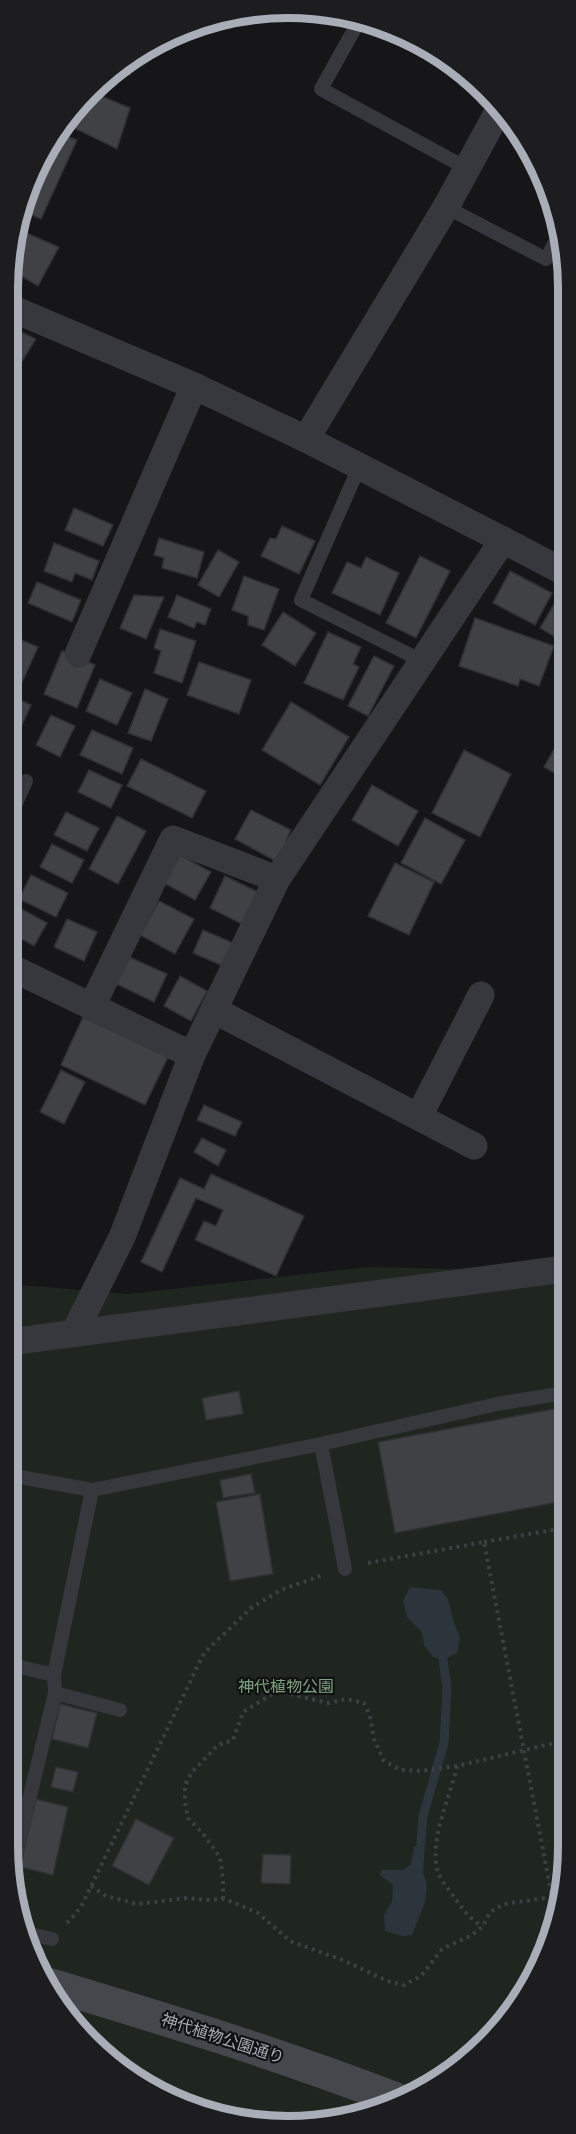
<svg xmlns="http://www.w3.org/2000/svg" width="576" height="2134" viewBox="0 0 576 2134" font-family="'Titillium Web','Noto Sans JP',sans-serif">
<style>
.green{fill:#1e261f}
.water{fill:#2c353c}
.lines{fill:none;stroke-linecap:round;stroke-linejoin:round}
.stream{stroke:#2c353c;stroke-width:9}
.building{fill:#404145;stroke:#303034;stroke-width:1.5}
.path{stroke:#3d3f44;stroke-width:4;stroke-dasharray:3 4.5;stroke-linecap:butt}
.lane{stroke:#37383d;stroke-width:14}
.street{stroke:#37383d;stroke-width:27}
.secondary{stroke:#45474d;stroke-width:33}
.labels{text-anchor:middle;stroke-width:4.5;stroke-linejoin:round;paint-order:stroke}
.park-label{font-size:16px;fill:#7fa381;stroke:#111113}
.street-label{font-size:16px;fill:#a8adb8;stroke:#111113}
.rim{fill:none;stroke:#a8adb8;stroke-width:8}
</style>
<rect width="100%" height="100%" fill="#161618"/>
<!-- green -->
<path class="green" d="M367,1267L564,1271L563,1900L521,2002L458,2069L361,2117L269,2126L164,2098L77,2031L29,1953L8,1846L9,1284L129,1294Z"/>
<!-- water -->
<g class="water">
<path d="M410,1587L441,1590L448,1599L454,1623L460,1636L457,1653L443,1660L433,1657L424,1645L422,1632L407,1617L403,1601Z"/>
<path d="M421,1842L425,1845L423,1873L427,1884L425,1902L412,1935L402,1936L385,1931L384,1915L392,1902L393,1885L380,1875L381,1870H403L411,1864L414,1847Z"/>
</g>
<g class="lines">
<!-- stream -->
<path class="stream" d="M421,1842L423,1816L444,1743L447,1688L443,1660"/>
</g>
<!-- building -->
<g class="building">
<path d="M141,51L130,75L118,69L132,55Z"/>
<path d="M94,93L130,108L117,149L64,123Z"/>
<path d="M55,132L77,140L41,219L22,211Z"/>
<path d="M15,228L59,247L38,286L13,271V234Z"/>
<path d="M13,328L36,339L19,366L12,363Z"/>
<path d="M74,508L113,525L103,546L65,530Z"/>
<path d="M282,526L315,541L299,574L261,556L270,538L276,539Z"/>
<path d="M159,538L204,552L197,578L162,568L164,558L154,555Z"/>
<path d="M54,543L99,561L92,580L75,573L72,582L44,571Z"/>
<path d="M218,550L239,562L219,597L198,585Z"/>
<path d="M420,556L450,571L416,638L386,623Z"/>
<path d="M366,557L399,573L380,615L332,593L347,562L361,568Z"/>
<path d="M510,571L552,593L535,625L493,603Z"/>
<path d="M244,576L279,589L264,630L248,625V616L232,610Z"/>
<path d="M37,582L81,600L72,622L28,603Z"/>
<path d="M134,595L164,597L146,639L120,628Z"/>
<path d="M177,595L211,609L205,625L197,622L194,628L168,617Z"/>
<path d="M557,599L566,604L565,643L540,628Z"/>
<path d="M283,612L316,633L295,666L262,645Z"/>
<path d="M475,618L554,646L539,686L520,679L518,686L459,666Z"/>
<path d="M160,629L196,641L182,683L154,673L161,651L154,648Z"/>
<path d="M328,632L361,647L353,664L359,667L343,700L304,683Z"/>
<path d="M14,637L38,647L19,689L11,685V642Z"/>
<path d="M62,651L95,665L77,708L44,694Z"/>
<path d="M374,656L394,666L368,716L348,706Z"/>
<path d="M199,662L251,680L239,714L187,695Z"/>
<path d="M100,679L132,693L117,725L86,711Z"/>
<path d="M145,689L168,699L151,741L128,733Z"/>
<path d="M11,696L31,705L22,725L11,720Z"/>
<path d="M291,702L349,737L320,785L262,750Z"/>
<path d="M51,715L75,726L60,757L36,745Z"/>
<path d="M92,730L133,748L122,774L80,755Z"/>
<path d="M565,730V779L544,767Z"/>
<path d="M464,750L511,774L480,837L432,813Z"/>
<path d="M141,759L206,791L192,818L127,786Z"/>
<path d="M89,770L122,785L111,808L78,792Z"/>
<path d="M372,785L418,811L398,846L352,820Z"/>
<path d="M251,810L291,830L286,841L293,845L283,865L235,839Z"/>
<path d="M66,812L99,828L87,851L54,835Z"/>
<path d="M117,816L146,831L118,884L89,869Z"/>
<path d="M425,818L465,840L441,884L401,863Z"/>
<path d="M52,844L84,860L72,883L40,867Z"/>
<path d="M180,855L211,872L195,900L164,883Z"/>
<path d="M395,863L434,882L409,935L368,916Z"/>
<path d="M31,875L68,893L56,917L19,899Z"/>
<path d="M225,876L260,893L244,925L210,908Z"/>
<path d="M159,901L194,919L175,954L140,935Z"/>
<path d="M18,907L47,923L34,946L11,933V921Z"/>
<path d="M67,919L97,932L84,961L54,947Z"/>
<path d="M203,930L233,943L223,966L193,953Z"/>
<path d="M125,955L167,974L154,1002L112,982Z"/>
<path d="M180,976L207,991L191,1021L164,1006Z"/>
<path d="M83,1017L168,1057L145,1105L61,1065Z"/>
<path d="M61,1070L85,1082L64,1124L40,1112Z"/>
<path d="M204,1105L242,1122L235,1136L197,1120Z"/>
<path d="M202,1138L226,1150L218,1166L194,1152Z"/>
<path d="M211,1174L304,1216L276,1276L195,1240L204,1221L216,1226L223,1210L196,1198L162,1272L141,1262L180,1178L204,1189Z"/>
<path d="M239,1391L243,1414L206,1420L202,1398Z"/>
<path d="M564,1407V1501L395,1533L378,1442Z"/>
<path d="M251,1474L255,1493L223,1498L220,1480Z"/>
<path d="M260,1494L273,1574L230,1581L216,1502Z"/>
<path d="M60,1704L97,1713L88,1748L52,1739Z"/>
<path d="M56,1767L78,1772L73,1792L51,1787Z"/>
<path d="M36,1799L68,1807L53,1875L20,1867Z"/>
<path d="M136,1819L174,1838L149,1885L112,1866Z"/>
<path d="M263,1854L291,1855L290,1884L261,1883Z"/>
</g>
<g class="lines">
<!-- path -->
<g class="path">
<path d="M484,1542L564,1528"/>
<path d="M368,1563L484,1542L556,1918"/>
<path d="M457,1766C450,1798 430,1836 437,1869C439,1879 449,1889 454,1897C462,1908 470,1920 483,1926"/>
<path d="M91,1886L106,1896L137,1904L187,1898L206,1900L223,1899L235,1903L258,1913L290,1941L345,1961L387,1981L404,1985L421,1976L442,1949L472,1935L483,1926L490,1912L504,1904L552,1897"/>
<path d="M223,1899V1880L220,1857L204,1835L188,1818L185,1803V1785L192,1772L218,1745L233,1740L243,1712L277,1691L328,1703L346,1699L364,1703L370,1716L374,1739L384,1761L401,1770L420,1771L457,1766L563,1741"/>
<path d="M67,1923L81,1907L204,1653L251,1608L281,1590L323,1575"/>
</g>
<!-- lane -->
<g class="lane">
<path d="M360,19L321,89L468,169"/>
<path d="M446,207L546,259L560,233"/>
<path d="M359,467L301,600L422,661"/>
<path d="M11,814L26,781"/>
<path d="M321,1444L345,1569"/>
<path d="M9,1475L92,1490L321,1444L497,1404L564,1393"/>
<path d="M8,1664L54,1675"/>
<path d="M55,1693L120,1710"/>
<path d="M12,1870L55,1693L54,1675L92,1490"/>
<path d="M25,1933L52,1939"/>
</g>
<!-- street -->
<g class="street">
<path d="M13,309L194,386L306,439"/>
<path d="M503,540L566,573"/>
<path d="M78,654L194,386"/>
<path d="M10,967L192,1055"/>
<path d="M92,1006L173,839L277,879"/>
<path d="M214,1010L474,1146"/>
<path d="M419,1116L481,995"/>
<path d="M74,1333L122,1237L192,1055L277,879L503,540L306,439L446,207L500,108"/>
<path d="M9,1342L564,1269"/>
</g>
<!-- secondary -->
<path class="secondary" d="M48,1984C165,2019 282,2055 396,2099"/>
</g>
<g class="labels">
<!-- park labels -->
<g class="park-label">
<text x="286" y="1692">神代植物公園</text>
</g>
<!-- street labels -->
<g class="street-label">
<text transform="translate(223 2038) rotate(18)" y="6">神代植物公園通り</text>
</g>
</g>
<!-- crop -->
<path d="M0 0H576V2134H0ZM288 18H288A270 270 0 0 1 558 288V1846A270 270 0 0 1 288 2116H288A270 270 0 0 1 18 1846V288A270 270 0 0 1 288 18Z" fill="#1d1d20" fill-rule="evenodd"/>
<path class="rim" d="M288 18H288A270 270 0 0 1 558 288V1846A270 270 0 0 1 288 2116H288A270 270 0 0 1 18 1846V288A270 270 0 0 1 288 18Z"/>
</svg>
